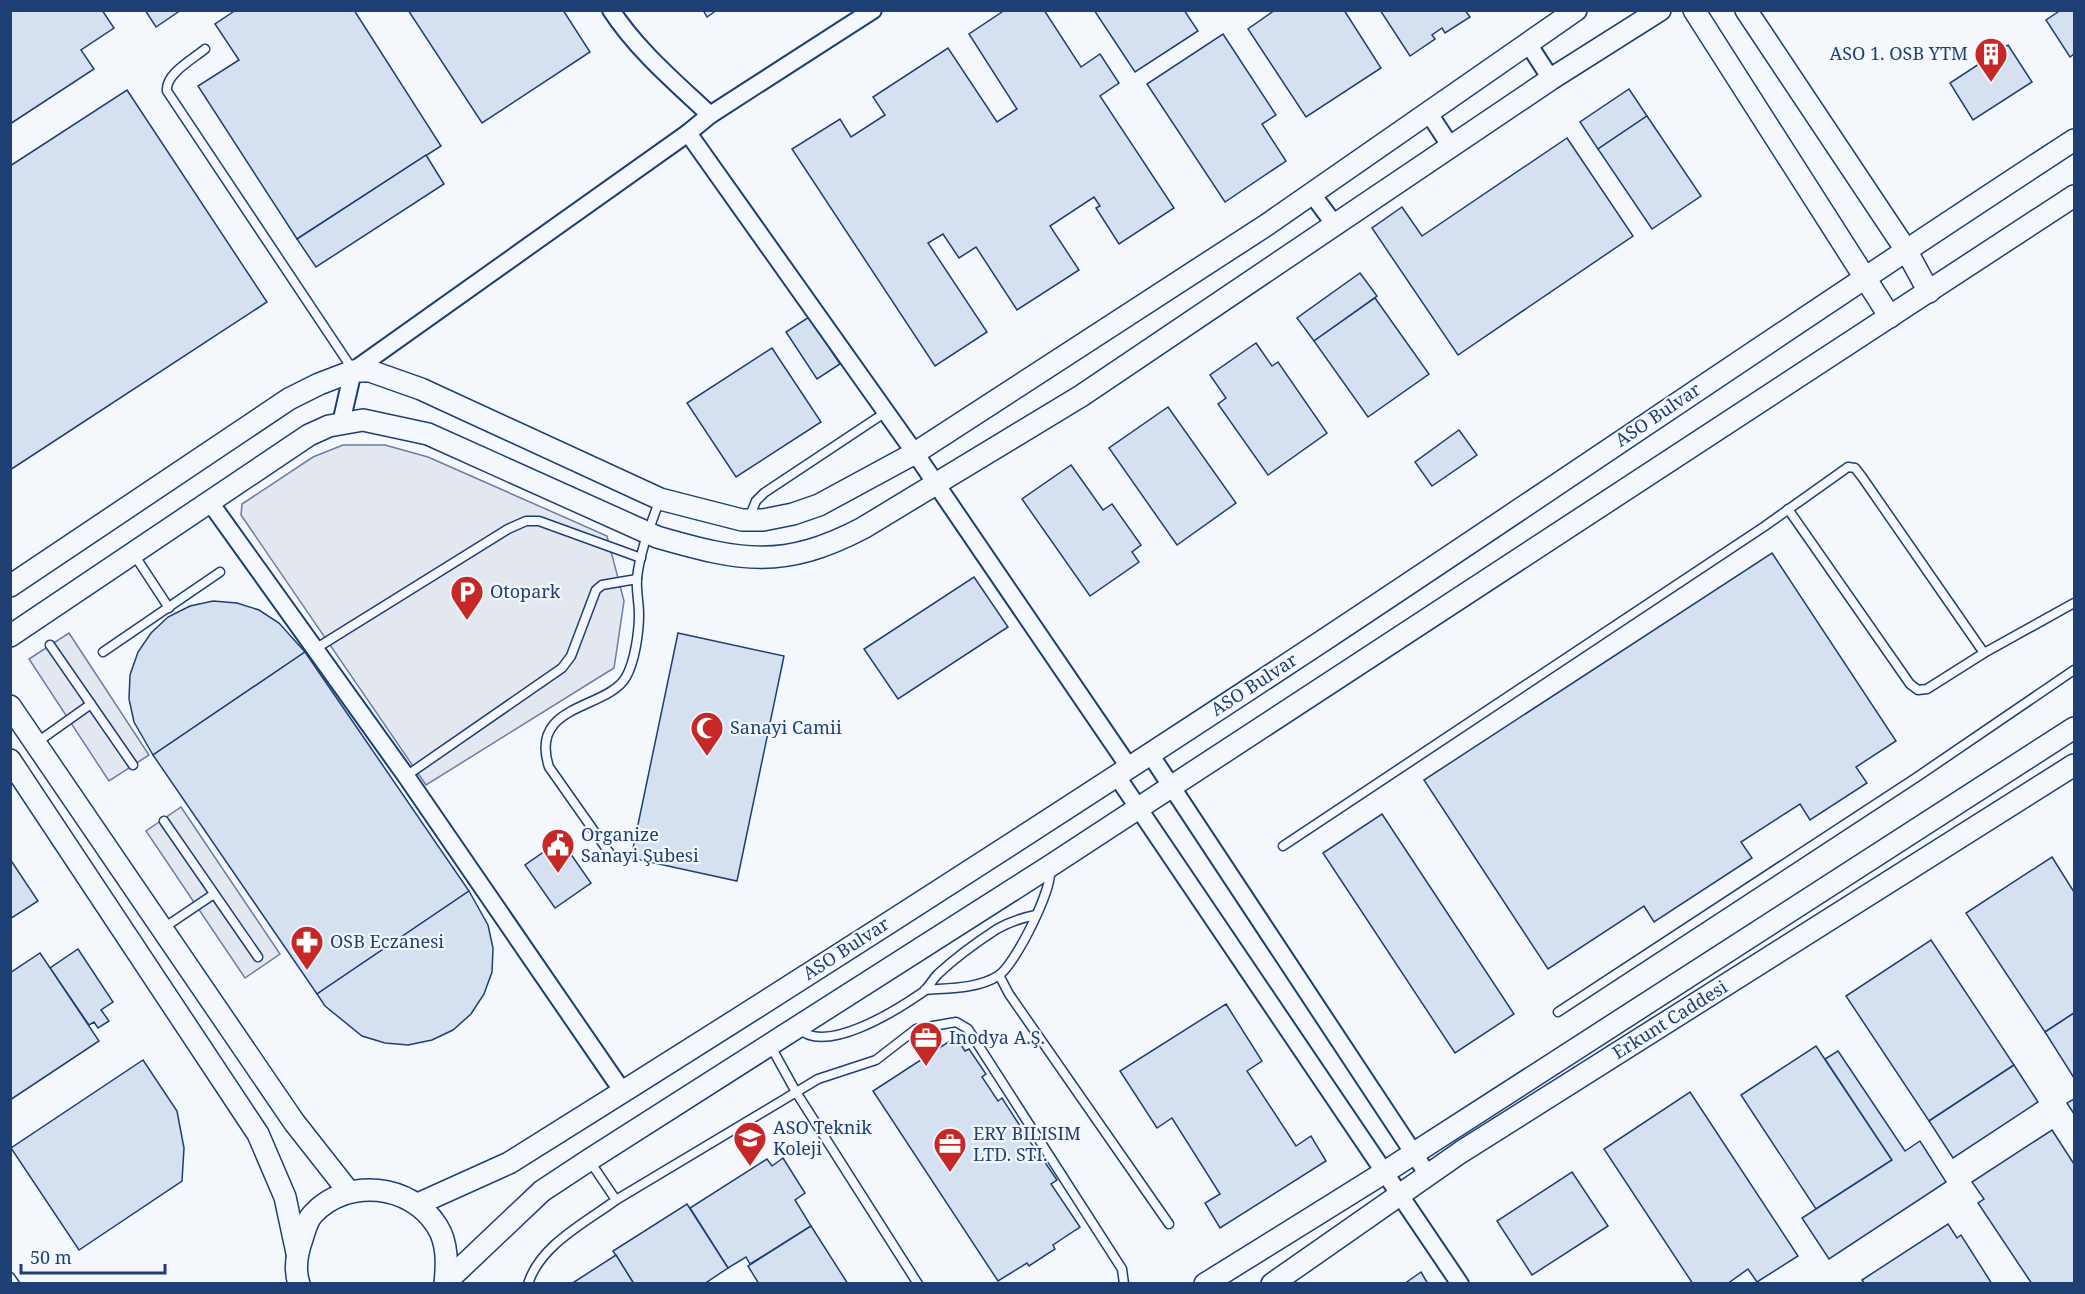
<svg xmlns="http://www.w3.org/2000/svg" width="2085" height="1294" viewBox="0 0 2085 1294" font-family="'Noto Serif',serif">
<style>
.parking{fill:#e3e8f0;stroke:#687fa3;stroke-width:1.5}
.building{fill:#d5e0f0;stroke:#1d3f73;stroke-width:1.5}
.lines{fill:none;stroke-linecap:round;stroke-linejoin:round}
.service-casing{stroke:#1d3f73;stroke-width:11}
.minor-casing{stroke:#1d3f73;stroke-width:20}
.tertiary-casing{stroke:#1d3f73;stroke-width:24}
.service{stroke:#f4f7fb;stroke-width:8}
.minor{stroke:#f4f7fb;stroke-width:16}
.tertiary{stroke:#f4f7fb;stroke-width:21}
.labels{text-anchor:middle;stroke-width:4.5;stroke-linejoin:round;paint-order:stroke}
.poi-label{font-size:18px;fill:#1d3f73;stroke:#f4f7fb;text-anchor:start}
.street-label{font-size:18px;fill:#1d3f73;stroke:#f4f7fb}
</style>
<rect width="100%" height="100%" fill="#f4f7fb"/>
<!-- parking -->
<g class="parking">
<path d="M343,445H385L428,457L607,536L624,601L614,668L426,785L241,515L242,504L313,457Z"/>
<path d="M69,633L149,755L109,781L29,659Z"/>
<path d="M181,807L280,954L245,978L146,831Z"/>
</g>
<!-- building -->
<g class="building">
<path d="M10,10H102L114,28L81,50L94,69L10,124Z"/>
<path d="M145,10H181L156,27Z"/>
<path d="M236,10H354L441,146L297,239L198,86L239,60L215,24Z"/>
<path d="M408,10H563L590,52L482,123Z"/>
<path d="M703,10H717L707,17Z"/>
<path d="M1005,10H1044L1081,67L1100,54L1119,83L1100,96L1174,208L1119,244L1096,208L1100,206L1094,197L1050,226L1079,270L1017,310L976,247L959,258L943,234L928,243L987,332L935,366L792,149L840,119L851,137L885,115L873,97L948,48L997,122L1017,109L969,34Z"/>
<path d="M1094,10H1184L1198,31L1135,72Z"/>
<path d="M1275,10H1344L1381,68L1306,117L1248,29Z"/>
<path d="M1380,10H1465L1470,17L1445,33L1442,28L1432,35L1435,39L1410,56Z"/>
<path d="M2061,10H2074V54L2070,57L2046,20Z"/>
<path d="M1223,34L1276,115L1262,124L1286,161L1225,202L1147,84Z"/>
<path d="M2008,45L2032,82L1973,120L1950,83Z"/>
<path d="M1629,89L1647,116L1598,149L1580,122Z"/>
<path d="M127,90L267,302L10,470V166Z"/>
<path d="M1647,116L1701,196L1652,229L1598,149Z"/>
<path d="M1567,138L1633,236L1458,355L1372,228L1402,207L1422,236Z"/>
<path d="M426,155L444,184L316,267L297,239Z"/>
<path d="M1360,273L1377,296L1314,341L1297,318Z"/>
<path d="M1375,298L1429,374L1368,417L1314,341Z"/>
<path d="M809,317L840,364L817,379L786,332Z"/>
<path d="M1256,343L1272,366L1278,362L1327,433L1268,475L1218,404L1226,398L1210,375Z"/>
<path d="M772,348L821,422L736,477L687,403Z"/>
<path d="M1168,407L1236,503L1177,545L1109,448Z"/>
<path d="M1459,430L1477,455L1432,486L1415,462Z"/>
<path d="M1071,465L1103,510L1112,504L1141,545L1132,552L1139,562L1090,596L1022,499Z"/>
<path d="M1772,553L1896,741L1856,767L1867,783L1810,820L1800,804L1741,842L1752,858L1654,922L1644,906L1548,969L1424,780Z"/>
<path d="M974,577L1008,627L898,699L864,649Z"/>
<path d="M213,601L237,603L259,610L279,623L305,652L153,755L134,722L129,699L130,675L138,652L151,633L168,617L190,606Z"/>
<path d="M678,633L784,656L737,881L631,858Z"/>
<path d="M305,652L469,891L317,994L153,755Z"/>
<path d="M1382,814L1514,1014L1455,1053L1323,853Z"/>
<path d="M561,840L591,883L555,908L525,865Z"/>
<path d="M2052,857L2074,892V1013L2045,1032L1966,913Z"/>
<path d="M10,859L38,901L10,919Z"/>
<path d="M469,891L488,925L493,948L492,972L484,994L471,1014L453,1030L432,1040L408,1045L385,1043L362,1036L325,1006L317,994Z"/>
<path d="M1931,940L2014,1065L1929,1121L1846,996Z"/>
<path d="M78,949L113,1002L101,1010L109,1021L98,1028L94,1022L89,1025L50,968Z"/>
<path d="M40,953L99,1041L10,1100V973Z"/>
<path d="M1226,1004L1262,1061L1247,1071L1296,1146L1311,1136L1326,1161L1220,1228L1205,1203L1220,1194L1172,1118L1157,1128L1120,1071Z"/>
<path d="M2074,1013V1078L2045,1032Z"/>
<path d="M956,1037L965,1051L969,1049L986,1074L982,1077L998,1101L1002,1098L1033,1146L1029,1149L1037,1161L1042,1158L1057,1180L1051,1184L1080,1227L1053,1245L1055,1249L1029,1266L1027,1263L998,1281L873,1091Z"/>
<path d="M1816,1046L1892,1160L1816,1209L1741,1095Z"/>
<path d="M1838,1051L1905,1151L1920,1141L1946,1182L1829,1259L1802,1218L1892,1160L1825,1059Z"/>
<path d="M143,1060L177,1111L184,1148L182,1181L79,1250L11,1148Z"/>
<path d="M2014,1065L2038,1102L1953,1158L1929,1121Z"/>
<path d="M1690,1092L1798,1256L1757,1282L1748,1269L1727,1284H1693L1604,1149Z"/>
<path d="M2074,1099V1114L2067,1103Z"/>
<path d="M2052,1130L2074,1164V1284H2032L1978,1203L1984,1199L1972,1182Z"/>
<path d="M783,1158L805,1193L795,1200L811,1226L750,1264L746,1257L728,1268L690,1208L767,1159L772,1166Z"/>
<path d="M1572,1172L1608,1226L1532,1275L1497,1221Z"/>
<path d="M687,1204L728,1268L704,1284H634L613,1251Z"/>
<path d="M1948,1224L1957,1238L1961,1235L1992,1284H1865L1862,1280Z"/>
<path d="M811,1226L848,1284H759L748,1266Z"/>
<path d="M616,1255L634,1284H571Z"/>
<path d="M1421,1272L1428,1284H1404Z"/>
</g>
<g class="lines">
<defs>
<g id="service">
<path d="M205,49C193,59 165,74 167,91L353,370"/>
<path d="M1788,509L1910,684L1918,690L1927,689L1984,653L2074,603"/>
<path d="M749,518L756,501L764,493L886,412"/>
<path d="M133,553L169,608"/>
<path d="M50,645L133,765"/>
<path d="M315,649L508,529L526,521H539L641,558"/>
<path d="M103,652L220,572"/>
<path d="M36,743L91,704"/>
<path d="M406,776L562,668L571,656L596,590L602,585L637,579"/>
<path d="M164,821L258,957"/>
<path d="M1283,846L1765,526L1848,467L1855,468L1862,477L1984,653"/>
<path d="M613,858L549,767C528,703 607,710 626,677C635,661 639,632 639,614C639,603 636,590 637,578C640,551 651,524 660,499"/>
<path d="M162,929L214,894"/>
<path d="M999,975L1009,994L1169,1224"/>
<path d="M925,990C948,988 977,989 998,976C1015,965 1053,889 1050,869"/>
<path d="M1558,1012L1917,777L2074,670"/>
<path d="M798,1028C825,1056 897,1010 923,992C929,987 932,980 938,974C955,958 977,942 997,929C1009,922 1021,918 1036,915"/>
<path d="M770,1045L796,1092L918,1284"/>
<path d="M616,1200L818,1079L876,1060L916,1029L956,1022L968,1029L1122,1269L1124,1284"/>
<path d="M10,1277L15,1284"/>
<path d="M528,1284C540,1245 585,1223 616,1200L589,1160"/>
</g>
<g id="minor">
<path d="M611,10C637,50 675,82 710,115"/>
<path d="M1527,42L1551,79"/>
<path d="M1428,112L1451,147"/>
<path d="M688,133L915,453L1129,767"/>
<path d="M1312,194L1335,225"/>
<path d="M341,423L353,371L688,133L710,115L873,10"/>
<path d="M209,501L406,776L623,1092"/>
<path d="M1150,754L1428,1175"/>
<path d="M1116,775L1460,1284"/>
</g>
<g id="tertiary">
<path d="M1694,10L1890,317"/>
<path d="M1746,10L1906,250L1929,292"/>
<path d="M10,586L289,399L319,384L353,371H370L421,389L660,499L742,520H763L793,514L819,505L915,453L1268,224L1576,10"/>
<path d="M10,636L309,435L329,426L363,420L428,434L657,537C740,561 783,570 863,528L1081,396L1551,79L1660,10"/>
<path d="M10,706L294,1122L349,1192"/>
<path d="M10,760L258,1134L285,1197L297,1253"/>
<path d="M418,1204L509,1163C783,992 1054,818 1324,640C1575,474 1822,304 2074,140"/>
<path d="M446,1282L542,1191L589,1160L1050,866L2074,196"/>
<path d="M299,1284C294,1269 297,1253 302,1239C305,1230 307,1220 313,1214C347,1177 411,1184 437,1226C448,1243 447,1264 445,1284"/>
<path d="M1205,1284L1385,1172L2074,728"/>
<path d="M1272,1284L1461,1152L2074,765"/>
</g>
</defs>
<!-- service casing -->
<use href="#service" class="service-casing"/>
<!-- minor casing -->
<use href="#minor" class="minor-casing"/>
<!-- tertiary casing -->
<use href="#tertiary" class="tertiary-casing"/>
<!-- service -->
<use href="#service" class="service"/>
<!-- minor -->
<use href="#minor" class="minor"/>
<!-- tertiary -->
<use href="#tertiary" class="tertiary"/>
</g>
<!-- icons -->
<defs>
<symbol id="building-pin" viewBox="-11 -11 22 30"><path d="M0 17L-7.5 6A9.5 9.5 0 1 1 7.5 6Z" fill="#c62828" stroke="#f4f7fb"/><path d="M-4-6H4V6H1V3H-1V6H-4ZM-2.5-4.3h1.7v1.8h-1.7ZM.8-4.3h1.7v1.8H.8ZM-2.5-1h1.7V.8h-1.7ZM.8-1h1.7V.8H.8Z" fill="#fff"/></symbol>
<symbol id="parking-pin" viewBox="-11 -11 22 30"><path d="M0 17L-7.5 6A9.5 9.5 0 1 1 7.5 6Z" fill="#c62828" stroke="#f4f7fb"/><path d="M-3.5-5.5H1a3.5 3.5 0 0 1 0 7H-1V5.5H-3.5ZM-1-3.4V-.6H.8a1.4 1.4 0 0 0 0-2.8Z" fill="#fff"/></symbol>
<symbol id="mosque-pin" viewBox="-11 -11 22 30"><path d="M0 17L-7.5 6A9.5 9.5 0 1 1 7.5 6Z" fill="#c62828" stroke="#f4f7fb"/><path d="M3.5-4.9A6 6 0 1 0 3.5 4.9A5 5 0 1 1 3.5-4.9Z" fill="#fff"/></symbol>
<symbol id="civic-pin" viewBox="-11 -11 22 30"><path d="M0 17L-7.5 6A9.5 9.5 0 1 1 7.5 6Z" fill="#c62828" stroke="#f4f7fb"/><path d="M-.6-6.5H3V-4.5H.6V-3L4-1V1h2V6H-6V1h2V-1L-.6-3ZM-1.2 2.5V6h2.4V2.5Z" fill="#fff"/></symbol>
<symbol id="pharmacy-pin" viewBox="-11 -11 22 30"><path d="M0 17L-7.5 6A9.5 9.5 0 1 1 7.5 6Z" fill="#c62828" stroke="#f4f7fb"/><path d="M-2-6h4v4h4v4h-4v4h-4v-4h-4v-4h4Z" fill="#fff"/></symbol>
<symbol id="office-pin" viewBox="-11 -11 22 30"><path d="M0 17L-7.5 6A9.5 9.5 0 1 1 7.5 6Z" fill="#c62828" stroke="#f4f7fb"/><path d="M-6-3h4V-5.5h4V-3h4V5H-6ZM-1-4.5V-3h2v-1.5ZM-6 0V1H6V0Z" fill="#fff"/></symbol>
<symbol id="school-pin" viewBox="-11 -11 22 30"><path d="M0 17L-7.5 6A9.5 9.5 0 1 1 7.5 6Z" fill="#c62828" stroke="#f4f7fb"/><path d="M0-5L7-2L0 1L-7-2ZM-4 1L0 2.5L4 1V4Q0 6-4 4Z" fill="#fff"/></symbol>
</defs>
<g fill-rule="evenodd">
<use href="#building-pin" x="1972" y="35" width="38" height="52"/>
<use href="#parking-pin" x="448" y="573" width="38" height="52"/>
<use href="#mosque-pin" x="688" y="709" width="38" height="52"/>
<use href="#civic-pin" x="539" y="826" width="38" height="52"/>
<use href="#pharmacy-pin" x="288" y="923" width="38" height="52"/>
<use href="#office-pin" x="907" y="1019" width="38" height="52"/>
<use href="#school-pin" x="731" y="1119" width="38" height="52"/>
<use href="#office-pin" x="931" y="1125" width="38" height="52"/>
</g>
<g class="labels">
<!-- poi labels -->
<g class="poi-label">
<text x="1968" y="60" text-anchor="end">ASO 1. OSB YTM</text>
<text x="490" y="598">Otopark</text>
<text x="730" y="734">Sanayi Camii</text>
<text x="581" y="841">Organize<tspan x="581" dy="21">Sanayi Şubesi</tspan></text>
<text x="330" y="948">OSB Eczanesi</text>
<text x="949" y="1044">Inodya A.Ş.</text>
<text x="773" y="1134">ASO Teknik<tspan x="773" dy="21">Koleji</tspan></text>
<text x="973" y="1140">ERY BILISIM<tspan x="973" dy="21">LTD. STI.</tspan></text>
</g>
<!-- street labels -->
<g class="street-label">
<text transform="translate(1658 415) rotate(-34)" y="6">ASO Bulvar</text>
<text transform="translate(1254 685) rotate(-33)" y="6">ASO Bulvar</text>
<text transform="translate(846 949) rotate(-33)" y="6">ASO Bulvar</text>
<text transform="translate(1670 1020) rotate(-32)" y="6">Erkunt Caddesi</text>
</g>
</g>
<!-- border -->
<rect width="2085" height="1294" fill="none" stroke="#1d3f73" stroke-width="24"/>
<!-- scale -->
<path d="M21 1264v9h144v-9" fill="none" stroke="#1d3f73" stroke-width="3"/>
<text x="30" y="1264" font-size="18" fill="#1d3f73" stroke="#f4f7fb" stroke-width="4.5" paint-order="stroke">50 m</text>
</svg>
